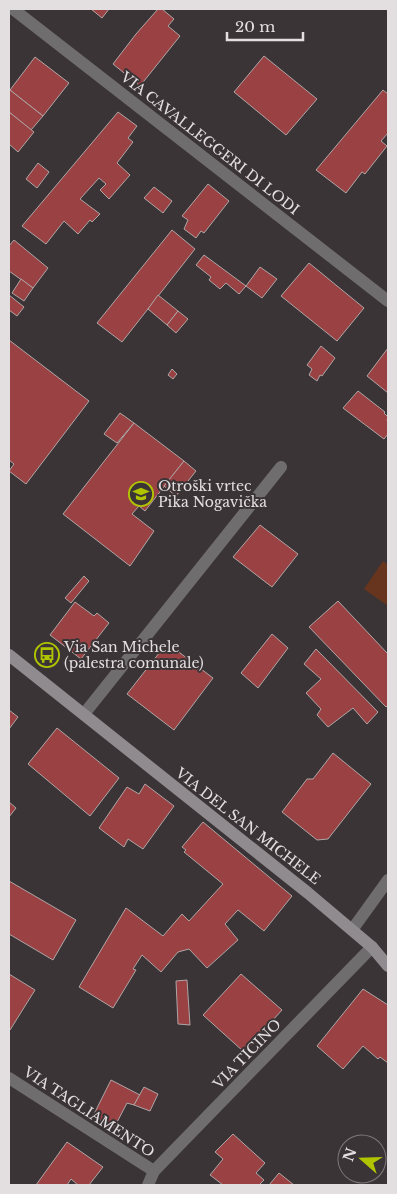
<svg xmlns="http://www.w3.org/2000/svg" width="397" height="1194" viewBox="0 0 397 1194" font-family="'Libre Baskerville',serif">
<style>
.green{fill:#67351d}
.building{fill:#9a4143;stroke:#afa6a6}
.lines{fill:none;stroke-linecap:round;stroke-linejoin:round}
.minor{stroke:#706d6f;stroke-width:12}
.tertiary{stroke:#706d6f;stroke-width:12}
.secondary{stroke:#8f8b8e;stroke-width:12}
.labels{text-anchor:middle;stroke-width:4;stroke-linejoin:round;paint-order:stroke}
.street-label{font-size:14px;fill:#e3dee0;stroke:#3b3436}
.poi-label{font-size:14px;fill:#e3dee0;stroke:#3b3436;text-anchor:start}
</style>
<rect width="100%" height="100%" fill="#3b3436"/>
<!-- green -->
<path class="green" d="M383,561L388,565V606L364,589Z"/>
<!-- building -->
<g class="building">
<path d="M91,9H109L102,18Z"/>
<path d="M158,9H162L174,19L168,26L180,36L140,86L113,64L136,34Z"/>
<path d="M264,56L317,99L286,135L234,92Z"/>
<path d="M35,57L69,83L43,116L10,90Z"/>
<path d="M10,90L43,116L31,130L9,112V91Z"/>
<path d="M383,90L388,94V133L381,141L387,146L365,174L362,172L346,193L316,170Z"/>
<path d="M9,112L34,132L18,152L9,144Z"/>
<path d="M118,112L137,126L128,138L133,142L117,163L130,175L109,199L100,190L106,184L99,178L80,199L100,214L92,222L90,220L78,234L64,221L46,244L22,226Z"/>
<path d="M38,163L49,172L37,188L26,179Z"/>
<path d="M208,184L229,201L204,233L201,231L196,238L184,229L188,220L182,216Z"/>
<path d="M154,187L172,201L163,213L144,198Z"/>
<path d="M172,230L195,249L122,342L97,323Z"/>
<path d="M14,240L48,268L33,288L9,271V246Z"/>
<path d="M204,255L246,286L239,294L226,283L220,289L209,280L211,277L196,265Z"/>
<path d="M309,263L364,308L337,341L281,296Z"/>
<path d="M260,267L277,279L262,298L246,286Z"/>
<path d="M21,279L33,288L24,301L12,293Z"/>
<path d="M9,295L24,307L17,316L9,310Z"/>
<path d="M158,295L178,311L167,325L148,309Z"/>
<path d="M178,311L188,319L176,333L167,325Z"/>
<path d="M9,340L89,401L26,484L9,471L14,464L9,460Z"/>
<path d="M321,346L335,358L322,376L320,375L317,381L309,375L312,369L307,365Z"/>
<path d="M388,348V393L367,376Z"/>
<path d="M172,369L177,374L173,379L168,375Z"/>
<path d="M358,391L385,412L384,413L388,417L387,421L388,422V434L384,439L343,408Z"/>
<path d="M120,413L134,423L117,443L104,434Z"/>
<path d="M134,423L184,461L145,511L139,506L132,514L154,531L130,566L63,514Z"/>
<path d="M184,461L196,471L176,496L164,486Z"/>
<path d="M260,525L298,554L272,587L233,557Z"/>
<path d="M84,576L89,581L71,603L65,598Z"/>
<path d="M338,601L388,654V705L386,707L309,627Z"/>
<path d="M75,602L94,616L97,613L109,623L81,659L50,635Z"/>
<path d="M272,634L288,648L258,688L241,673Z"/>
<path d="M167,643L213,678L174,730L127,694Z"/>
<path d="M316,649L378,712L367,724L353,708L328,727L317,715L321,709L306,693L321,679L304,664Z"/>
<path d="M9,710L18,717L9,729Z"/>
<path d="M57,728L119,778L90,816L28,764Z"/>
<path d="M333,753L371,784L328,839L317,840L282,812L307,779H313Z"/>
<path d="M145,784L174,806L143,849L128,839L124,847L99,828L127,787L139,794Z"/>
<path d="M9,802L16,808L9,817Z"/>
<path d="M203,822L292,896L264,931L238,910L225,924L238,940L207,968L189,949L178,952L161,972L142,955L133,969L136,970L113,1008L79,987L126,908L163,936L182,914L189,921L223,884L184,852L186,850L182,847Z"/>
<path d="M9,881L76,920L53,960L9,934Z"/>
<path d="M9,974L35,990L10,1030L9,1029Z"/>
<path d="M241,974L282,1010L244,1052L203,1015Z"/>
<path d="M187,980L190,1025L178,1024L176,981Z"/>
<path d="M363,989L388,1005V1063L380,1057L378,1059L363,1046L343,1069L317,1046Z"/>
<path d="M111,1080L140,1095L134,1105L127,1103L114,1128L93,1116Z"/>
<path d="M144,1087L158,1094L150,1111L134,1105Z"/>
<path d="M233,1134L265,1163L256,1173L264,1180L259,1185H223L210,1175L223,1159L215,1152Z"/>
<path d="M67,1142L103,1167L89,1185H78L71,1179L67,1185H36Z"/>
<path d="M279,1173L294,1185H269Z"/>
</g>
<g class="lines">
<!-- minor -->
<g class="minor">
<path d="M13,9L388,301"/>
<path d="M84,714L281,467"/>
<path d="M9,1078L154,1171"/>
<path d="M148,1185L154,1171L372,947"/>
</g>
<!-- tertiary -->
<path class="tertiary" d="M352,930L388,880"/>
<!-- secondary -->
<path class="secondary" d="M9,655L308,893L372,947L388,966"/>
</g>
<!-- icons -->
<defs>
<symbol id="school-ring" viewBox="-11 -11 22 22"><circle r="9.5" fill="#3b3436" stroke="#b0c500" stroke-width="1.5"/><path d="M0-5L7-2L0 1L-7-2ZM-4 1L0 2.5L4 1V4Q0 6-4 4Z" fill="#b0c500"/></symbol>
<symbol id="bus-ring" viewBox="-11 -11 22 22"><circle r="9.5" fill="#3b3436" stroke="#b0c500" stroke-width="1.5"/><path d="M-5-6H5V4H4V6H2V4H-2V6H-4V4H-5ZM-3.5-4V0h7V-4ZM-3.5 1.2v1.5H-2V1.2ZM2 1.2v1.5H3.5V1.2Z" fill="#b0c500"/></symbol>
</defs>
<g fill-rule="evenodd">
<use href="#school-ring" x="127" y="480" width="28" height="28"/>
<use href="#bus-ring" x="33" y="641" width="28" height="28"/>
</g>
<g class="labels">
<!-- street labels -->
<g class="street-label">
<text transform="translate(210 143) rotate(38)" y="5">VIA CAVALLEGGERI DI LODI</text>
<text transform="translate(248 826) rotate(38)" y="5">VIA DEL SAN MICHELE</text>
<text transform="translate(247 1054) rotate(-46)" y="5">VIA TICINO</text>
<text transform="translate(89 1112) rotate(33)" y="5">VIA TAGLIAMENTO</text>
</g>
<!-- poi labels -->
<g class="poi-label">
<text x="158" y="491">Otroški vrtec<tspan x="158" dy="16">Pika Nogavička</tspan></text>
<text x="64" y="652">Via San Michele<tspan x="64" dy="16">(palestra comunale)</tspan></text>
</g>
</g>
<!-- border -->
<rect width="397" height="1194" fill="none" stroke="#e3dee0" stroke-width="20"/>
<!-- north arrow -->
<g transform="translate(362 1159) rotate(290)"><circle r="24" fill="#3b3436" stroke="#7e787a"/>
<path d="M0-4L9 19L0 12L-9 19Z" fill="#b0c500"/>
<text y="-8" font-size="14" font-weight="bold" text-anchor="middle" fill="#e3dee0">N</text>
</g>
<!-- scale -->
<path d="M227 32v8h76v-8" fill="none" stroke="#e3dee0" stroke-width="2.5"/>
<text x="235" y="32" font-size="15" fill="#e3dee0" stroke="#3b3436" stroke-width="4" paint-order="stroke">20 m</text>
</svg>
